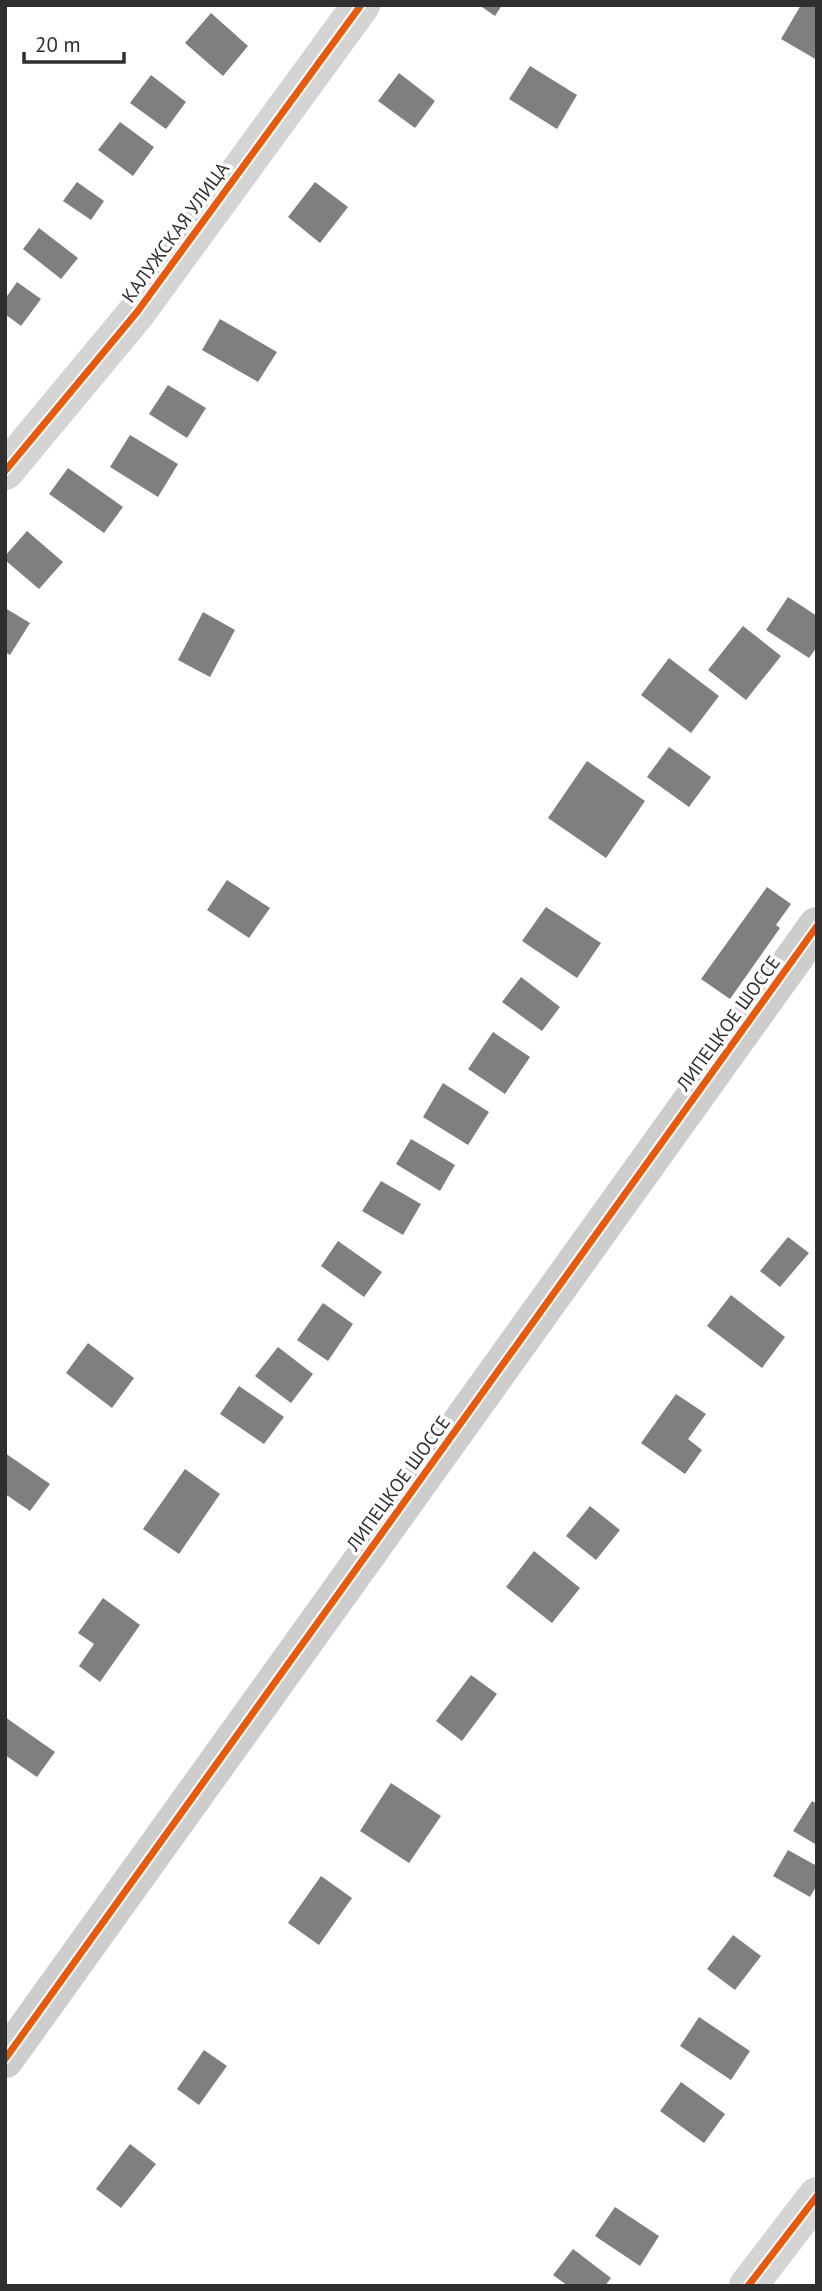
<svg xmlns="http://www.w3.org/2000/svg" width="822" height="2291" viewBox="0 0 822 2291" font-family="'PT Sans',sans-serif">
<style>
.building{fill:#7f7f7f}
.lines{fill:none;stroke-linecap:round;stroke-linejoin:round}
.street{stroke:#d4d4d4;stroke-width:38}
.secondary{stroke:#cdcdcd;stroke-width:38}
.cycleway-casing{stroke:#fff;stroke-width:11}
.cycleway{stroke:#e8590c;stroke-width:7}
.labels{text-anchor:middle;stroke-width:7;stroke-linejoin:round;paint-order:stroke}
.street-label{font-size:19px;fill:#2f2f2f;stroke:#fff}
</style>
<rect width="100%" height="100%" fill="#fff"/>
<!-- building -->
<g class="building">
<path d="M479,5H502L495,16Z"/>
<path d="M801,5H817V60L781,39Z"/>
<path d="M211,13L248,46L223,76L185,43Z"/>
<path d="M530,66L577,95L557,129L509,99Z"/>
<path d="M399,73L435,101L415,128L378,101Z"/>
<path d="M151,75L186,102L166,129L130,103Z"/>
<path d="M120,122L154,147L133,176L98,150Z"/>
<path d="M77,182L104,201L91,220L63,201Z"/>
<path d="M315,182L348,207L320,243L288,217Z"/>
<path d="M39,228L78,258L61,279L23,249Z"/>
<path d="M17,282L41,299L21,326L5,314V299Z"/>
<path d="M220,319L277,352L258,382L202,350Z"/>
<path d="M168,385L206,408L187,438L149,414Z"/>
<path d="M130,435L178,464L158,497L110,467Z"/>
<path d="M68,468L123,507L104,533L49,494Z"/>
<path d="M27,531L63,562L39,589L5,560V556Z"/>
<path d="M788,597L817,616V647L809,658L766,630Z"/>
<path d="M5,608L30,623L10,655L5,652Z"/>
<path d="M203,612L235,630L210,677L178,660Z"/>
<path d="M743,626L781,656L746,700L708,670Z"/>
<path d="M669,658L719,696L691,733L641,695Z"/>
<path d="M669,747L711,777L689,807L647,777Z"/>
<path d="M587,761L645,801L606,858L548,818Z"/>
<path d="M227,880L270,908L249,938L207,910Z"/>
<path d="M767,887L791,904L776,925L780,928L730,999L701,979Z"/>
<path d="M546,907L601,943L577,978L522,941Z"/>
<path d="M521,977L560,1007L542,1031L502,1002Z"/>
<path d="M493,1032L530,1057L505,1094L468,1069Z"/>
<path d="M443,1083L489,1112L468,1145L423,1117Z"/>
<path d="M411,1139L455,1165L440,1191L396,1164Z"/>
<path d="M381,1181L421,1204L403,1235L362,1211Z"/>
<path d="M788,1237L809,1253L780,1287L760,1271Z"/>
<path d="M338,1241L382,1272L364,1297L321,1266Z"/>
<path d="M731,1295L785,1337L762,1368L707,1326Z"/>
<path d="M323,1303L353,1324L328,1361L297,1340Z"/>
<path d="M88,1343L134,1378L112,1408L66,1373Z"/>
<path d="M278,1347L313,1374L291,1403L255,1376Z"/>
<path d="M239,1386L284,1417L264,1444L220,1414Z"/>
<path d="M676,1394L706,1414L688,1439L702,1450L685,1474L641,1443Z"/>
<path d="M5,1453L50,1484L30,1511L5,1494Z"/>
<path d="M185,1469L220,1494L179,1554L143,1529Z"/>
<path d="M590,1506L620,1530L596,1560L566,1536Z"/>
<path d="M534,1551L580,1588L552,1623L506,1587Z"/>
<path d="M103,1598L140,1625L100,1682L79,1666L94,1644L78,1633Z"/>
<path d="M471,1675L497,1694L462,1741L436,1721Z"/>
<path d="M5,1717L55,1752L37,1777L5,1755Z"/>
<path d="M391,1783L441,1816L409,1863L360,1831Z"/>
<path d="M812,1801L817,1804V1845L793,1831Z"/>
<path d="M788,1850L817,1866V1885L810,1897L773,1876Z"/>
<path d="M321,1876L352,1898L319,1945L288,1923Z"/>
<path d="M733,1935L761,1956L735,1990L707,1969Z"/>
<path d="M699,2017L750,2051L731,2080L680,2046Z"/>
<path d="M204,2050L227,2066L199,2105L177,2089Z"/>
<path d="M681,2082L725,2114L704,2143L660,2111Z"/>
<path d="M130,2144L156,2164L121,2208L96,2189Z"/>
<path d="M615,2207L659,2236L640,2266L595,2236Z"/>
<path d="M573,2249L611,2278L605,2286H568L553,2275Z"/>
</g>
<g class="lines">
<!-- street -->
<g class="street">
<path d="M5,471L137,312L361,5"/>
<path d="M748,2286L817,2196"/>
</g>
<!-- secondary -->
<path class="secondary" d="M5,2059L817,926"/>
<defs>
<g id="cycleway">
<path d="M5,471L137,312L361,5"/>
<path d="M5,2059L817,926"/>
<path d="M748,2286L817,2196"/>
</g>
</defs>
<!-- cycleway casing -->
<use href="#cycleway" class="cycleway-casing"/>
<!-- cycleway -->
<use href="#cycleway" class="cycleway"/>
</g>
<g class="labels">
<!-- street labels -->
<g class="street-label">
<text transform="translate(175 232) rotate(-54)" y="7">КАЛУЖСКАЯ УЛИЦА</text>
<text transform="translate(728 1023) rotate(-54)" y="7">ЛИПЕЦКОЕ ШОССЕ</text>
<text transform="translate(398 1483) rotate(-54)" y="7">ЛИПЕЦКОЕ ШОССЕ</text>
</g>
</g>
<!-- border -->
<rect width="822" height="2291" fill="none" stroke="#2f2f2f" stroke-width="14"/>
<!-- scale -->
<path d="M24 52v10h100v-10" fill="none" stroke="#2f2f2f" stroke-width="3.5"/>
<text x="35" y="52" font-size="21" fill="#2f2f2f" stroke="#ffffff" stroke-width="5" paint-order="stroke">20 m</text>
</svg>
